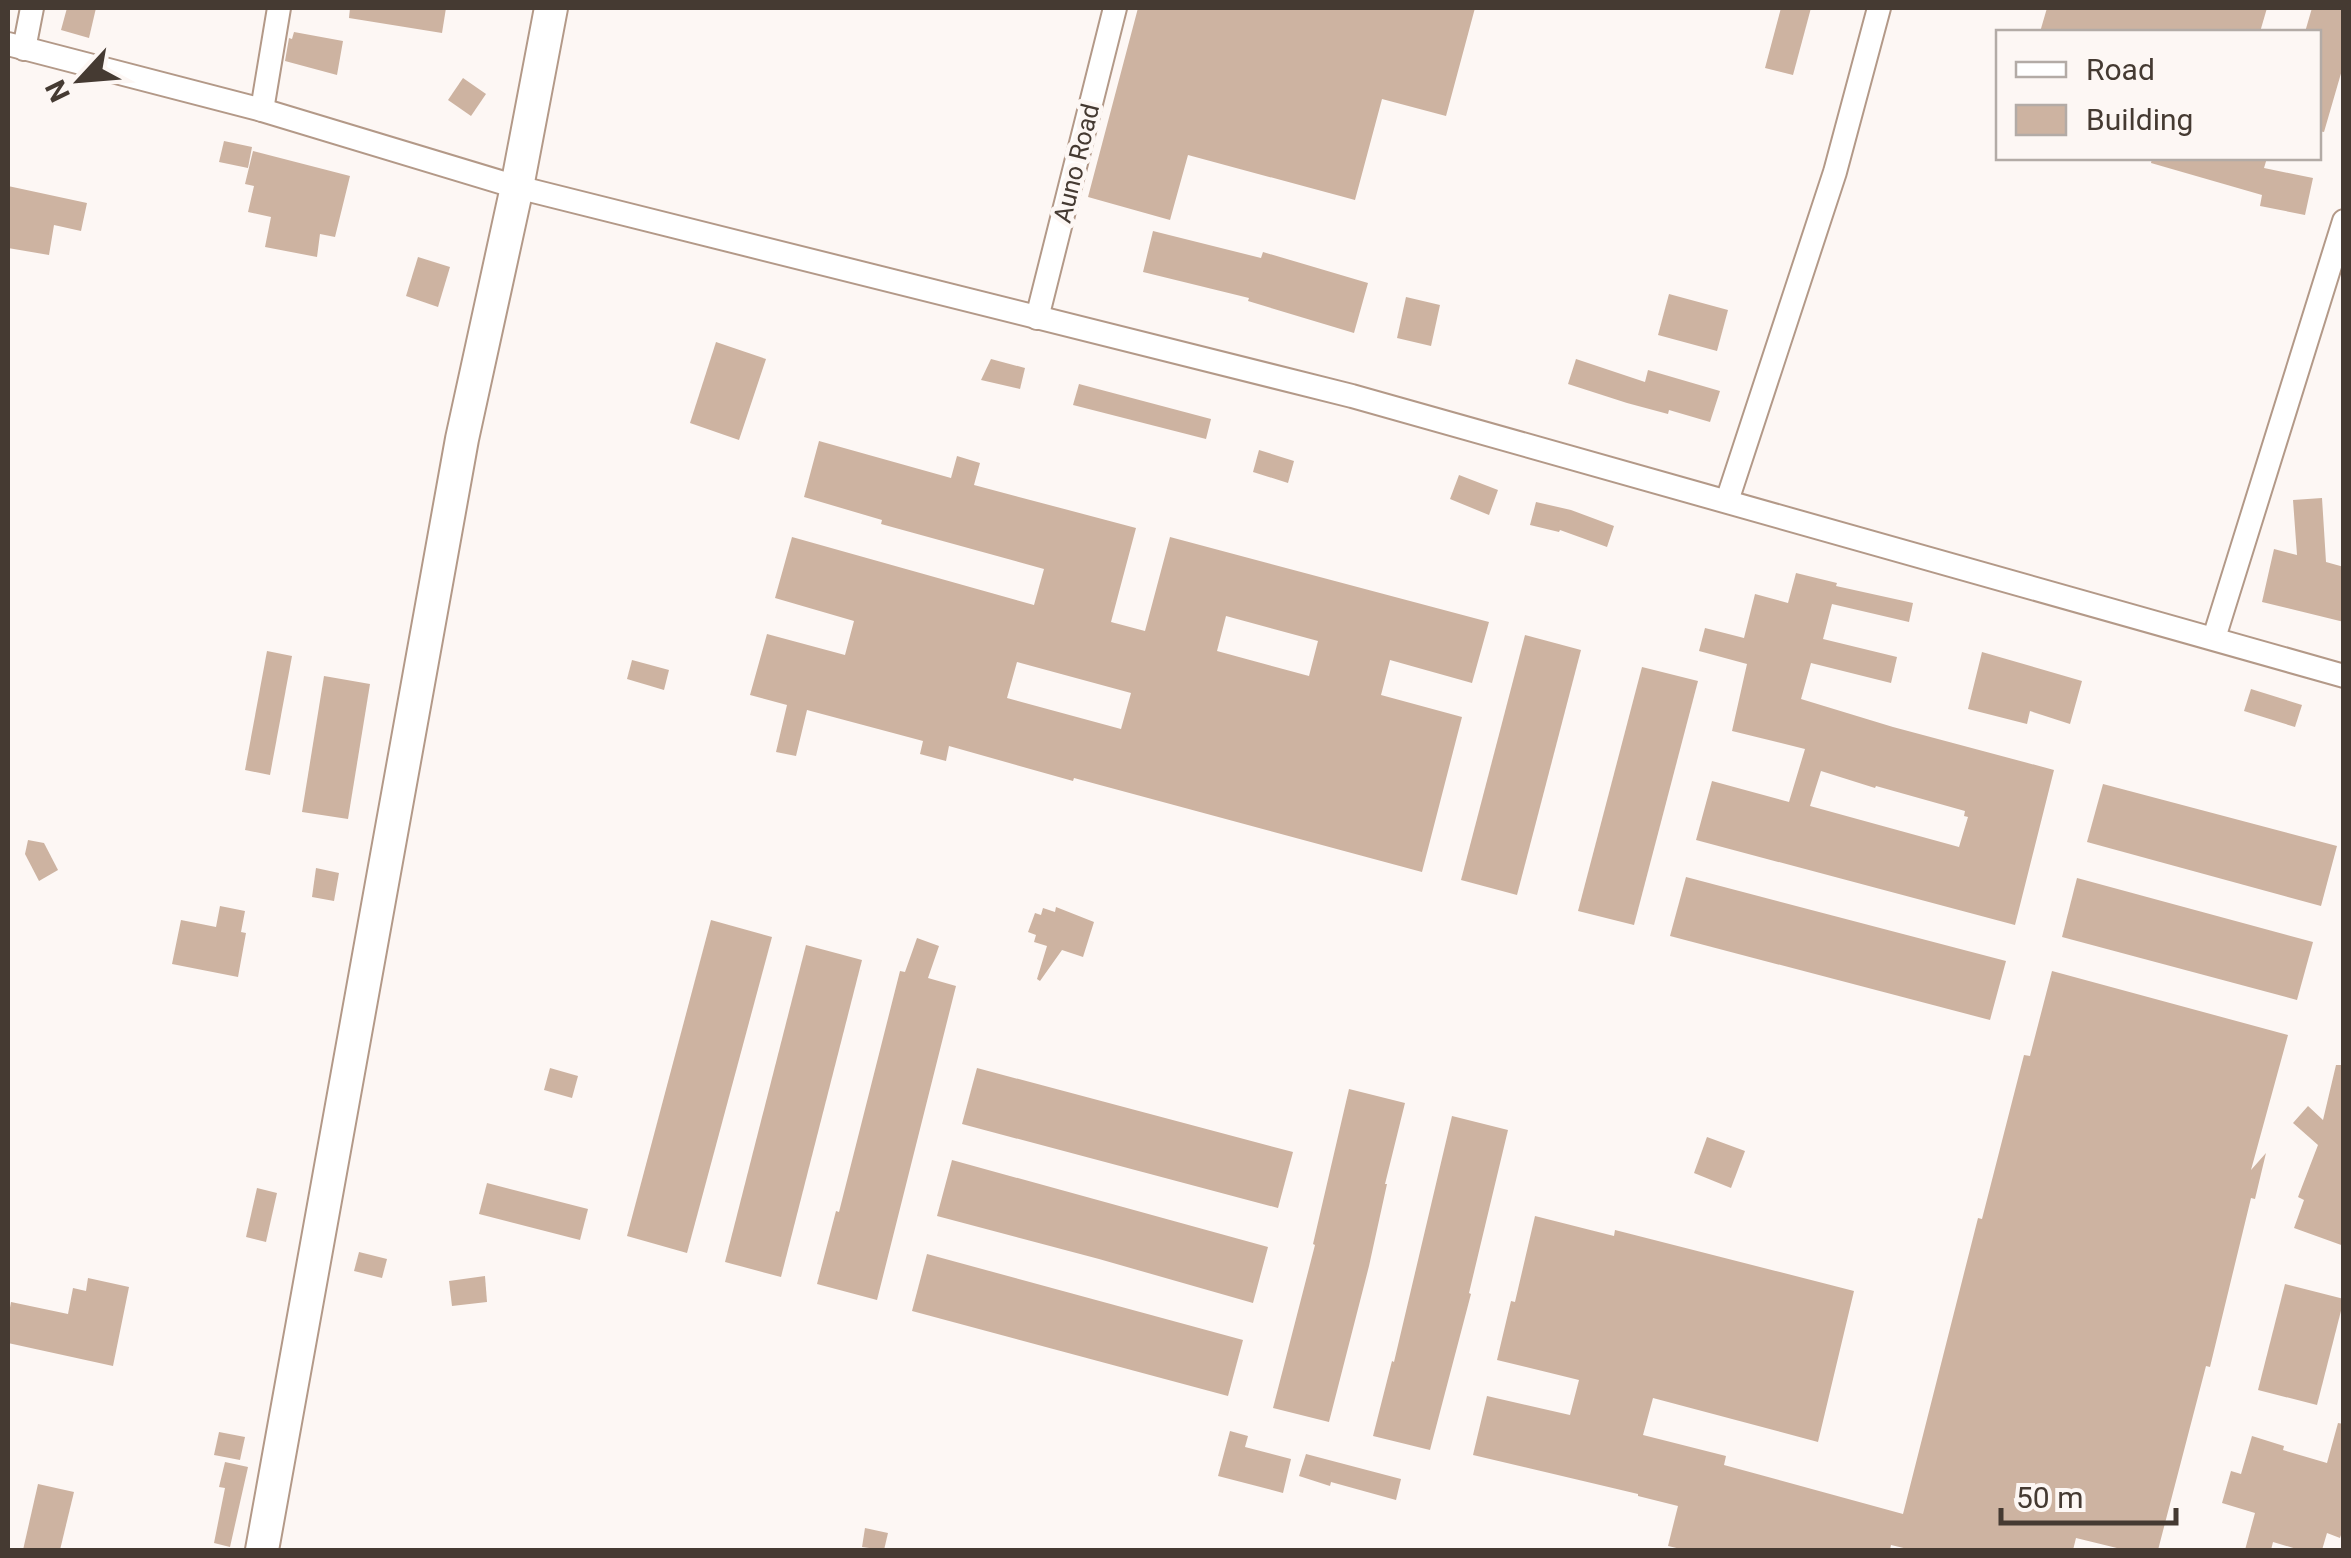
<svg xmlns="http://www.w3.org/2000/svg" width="2351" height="1558" viewBox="0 0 2351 1558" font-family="Roboto,sans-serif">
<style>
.building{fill:#cdb3a1;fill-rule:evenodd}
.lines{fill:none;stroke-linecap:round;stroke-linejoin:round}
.street-casing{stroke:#b39988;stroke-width:26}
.secondary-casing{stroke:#b39988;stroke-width:36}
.street{stroke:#fff;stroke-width:22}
.secondary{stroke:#fff;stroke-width:32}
.labels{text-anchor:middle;stroke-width:9;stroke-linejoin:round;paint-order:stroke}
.street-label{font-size:25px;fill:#453a32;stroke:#fdf7f4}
</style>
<rect width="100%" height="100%" fill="#fdf7f4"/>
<!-- building -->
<g class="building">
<path d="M67,8H96L89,38L61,30Z"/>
<path d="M350,8H446L442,33L349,18Z"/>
<path d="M1138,8H1475L1446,116L1382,99L1355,200L1188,155L1170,220L1088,197Z"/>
<path d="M1781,8H1811L1793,75L1765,68Z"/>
<path d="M2047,8H2267L2260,32H2040Z"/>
<path d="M2312,8H2344V63L2324,132L2318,131V32H2305Z"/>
<path d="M294,32L343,41L337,75L285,61L289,38L292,39Z"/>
<path d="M463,78L486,94L471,116L448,100Z"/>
<path d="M224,141L252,147L248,168L219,162Z"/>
<path d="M253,151L350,176L335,237L320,234L317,257L265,247L271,217L248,212L254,186L245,184Z"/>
<path d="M2152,158H2267L2264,168L2313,178L2305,215L2260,206L2262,195L2151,163Z"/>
<path d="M8,186L87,203L81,231L54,225L49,255L8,248Z"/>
<path d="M1153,231L1261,258L1263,252L1368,283L1354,333L1248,301L1249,298L1143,272Z"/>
<path d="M418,257L450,267L438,307L406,296Z"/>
<path d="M1669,294L1728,310L1717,351L1658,335Z"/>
<path d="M1406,297L1440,305L1431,346L1397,338Z"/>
<path d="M716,342L766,359L739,440L690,423Z"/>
<path d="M991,359L1025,368L1020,389L981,380Z"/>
<path d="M1576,359L1645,382L1648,370L1720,391L1710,422L1669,410L1668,414L1627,403L1568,384Z"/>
<path d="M1079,384L1211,419L1206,439L1073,405Z"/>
<path d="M819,441L951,478L957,456L980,463L974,485L1136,528L1111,622L1145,631L1170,537L1489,622L1472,683L1390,660L1381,695L1462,717L1422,872L1074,778L1073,781L949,746L946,761L920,754L923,741L807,710L796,756L776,752L787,705L750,695L767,634L845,655L854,621L775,598L792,537L1034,605L1044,569L881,524L882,520L804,497ZM1226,616L1318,641L1309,676L1217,651ZM1017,662L1131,693L1121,729L1007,698Z"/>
<path d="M1259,450L1294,461L1288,483L1253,472Z"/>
<path d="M1459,475L1498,490L1489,515L1450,499Z"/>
<path d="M2322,498L2326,562L2344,567V622L2262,602L2274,549L2297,555L2293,500Z"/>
<path d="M1536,502L1571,510L1614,526L1607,547L1560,530L1559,532L1530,525Z"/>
<path d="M1796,573L1837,583L1836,586L1913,603L1909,622L1832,604L1823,639L1897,657L1891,683L1811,663L1801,699L1893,727L2054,770L2015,925L1696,840L1712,781L1789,802L1805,749L1732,731L1747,664L1699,651L1705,628L1744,638L1755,594L1788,603ZM1821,771L1875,788L1876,786L1965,811L1964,816L1968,817L1959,847L1810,806Z"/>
<path d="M1525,635L1581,650L1517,895L1461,880Z"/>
<path d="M267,651L292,656L270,775L245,770Z"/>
<path d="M1982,652L2082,681L2070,724L2030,711L2027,724L1968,709Z"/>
<path d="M632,660L669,670L664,690L627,679Z"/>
<path d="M1642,667L1698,681L1634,925L1578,911Z"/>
<path d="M324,676L370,684L348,819L302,812Z"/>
<path d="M2251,689L2302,705L2295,727L2244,711Z"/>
<path d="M2103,784L2337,846L2321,906L2087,842Z"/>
<path d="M28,840L44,843L58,870L39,881L25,854Z"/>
<path d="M316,868L339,873L334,901L312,897Z"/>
<path d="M1686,877L2006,961L1990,1020L1670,936Z"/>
<path d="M2077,878L2313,942L2297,1000L2062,937Z"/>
<path d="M220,906L245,911L241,932L246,933L238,977L172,964L181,920L216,927Z"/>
<path d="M1056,907L1094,922L1083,957L1062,950L1040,981L1037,979L1047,946L1034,942L1036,935L1028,932L1035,913L1041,915L1043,908L1055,912Z"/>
<path d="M711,920L772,937L687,1253L627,1236Z"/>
<path d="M917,938L939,946L928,978L956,986L877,1300L817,1284L836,1211L839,1212L900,971L905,972Z"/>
<path d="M806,945L862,960L781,1277L725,1262Z"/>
<path d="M2052,971L2288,1035L2251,1170L2266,1153L2255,1199L2251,1198L2210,1367L2206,1366L2158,1550H2125L2076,1538L2073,1550H1912L1891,1545L1890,1550H1685L1668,1546L1678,1506L1638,1496V1494L1473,1455L1487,1396L1570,1415L1579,1380L1497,1360L1511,1301L1515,1302L1535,1216L1614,1236L1615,1230L1854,1291L1818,1442L1653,1398L1643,1435L1726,1456L1724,1465L1903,1514L1978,1218L1982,1219L2024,1055L2030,1056Z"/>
<path d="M2336,1065H2344V1246L2294,1228L2304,1200L2298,1197L2318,1145L2293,1123L2308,1106L2323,1120Z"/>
<path d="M550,1068L578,1076L572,1098L544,1090Z"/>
<path d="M977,1068L1293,1152L1278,1208L962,1124Z"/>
<path d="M1349,1089L1405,1103L1385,1184H1387L1369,1266L1329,1422L1273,1408L1315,1245L1313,1244Z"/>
<path d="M1452,1116L1508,1130L1469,1293L1471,1294L1430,1450L1373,1436L1392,1361L1394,1362Z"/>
<path d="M1707,1137L1745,1151L1731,1188L1694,1173Z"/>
<path d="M952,1160L1268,1247L1253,1303L1099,1259L937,1216Z"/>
<path d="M487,1183L588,1209L580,1240L479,1214Z"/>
<path d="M257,1188L277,1193L266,1242L246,1237Z"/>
<path d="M359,1252L387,1259L382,1278L354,1271Z"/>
<path d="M927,1254L1243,1340L1228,1396L912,1311Z"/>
<path d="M485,1276L487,1302L452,1306L449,1281Z"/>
<path d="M88,1278L129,1287L113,1366L8,1343V1319L11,1302L68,1314L73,1288L86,1291Z"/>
<path d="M2285,1284L2344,1299L2317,1405L2258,1390Z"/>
<path d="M2338,1423L2344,1424V1526L2340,1538L2327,1533L2322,1550H2300L2273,1542L2271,1550H2245L2255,1513L2222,1503L2231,1471L2241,1474L2252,1436L2284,1446L2283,1450L2327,1463Z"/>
<path d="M1230,1431L1248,1436L1245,1447L1291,1459L1283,1493L1218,1476Z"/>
<path d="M219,1432L245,1437L240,1460L214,1455Z"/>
<path d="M1306,1454L1401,1479L1396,1500L1331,1482L1330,1486L1299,1476Z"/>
<path d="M225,1462L248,1467L230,1547L214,1543L225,1488L219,1487Z"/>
<path d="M38,1484L74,1492L60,1550H23Z"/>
<path d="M865,1528L888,1533L884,1550L862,1547Z"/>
</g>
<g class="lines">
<defs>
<g id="street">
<path d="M8,44L262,110L517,187L1352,396L2344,676"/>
<path d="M24,49L32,8"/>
<path d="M262,110L279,8"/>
<path d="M1037,318L1115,8"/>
<path d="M1727,501L1835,172L1879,8"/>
<path d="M2214,638L2344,221"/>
</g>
<path id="secondary" d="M262,1550L462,439L517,187L551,8"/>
</defs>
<!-- street casing -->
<use href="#street" class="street-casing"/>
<!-- secondary casing -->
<use href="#secondary" class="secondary-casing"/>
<!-- street -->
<use href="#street" class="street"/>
<!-- secondary -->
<use href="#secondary" class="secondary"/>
</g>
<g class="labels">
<!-- street labels -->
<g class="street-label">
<text transform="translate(1076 163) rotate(-76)" y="9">Auno Road</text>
</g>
</g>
<!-- border -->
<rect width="2351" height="1558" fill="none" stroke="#453a32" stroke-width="20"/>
<!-- legend -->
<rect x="1996" y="30" width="325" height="130" fill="#fdf7f4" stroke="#b3aba6" stroke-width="2.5"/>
<rect x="2016" y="62" width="50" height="15" fill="#ffffff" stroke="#b3aba6" stroke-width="2.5"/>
<text x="2086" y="80" font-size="30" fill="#453a32">Road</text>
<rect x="2016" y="105" width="50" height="30" fill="#cdb3a1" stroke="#b3aba6" stroke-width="2.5"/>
<text x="2086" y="130" font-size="30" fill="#453a32">Building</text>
<!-- north arrow -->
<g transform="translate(80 80) rotate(244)" stroke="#fdf7f4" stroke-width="8" paint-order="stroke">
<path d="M0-8L18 38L0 25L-18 38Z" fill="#453a32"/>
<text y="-15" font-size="28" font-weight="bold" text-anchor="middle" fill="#453a32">N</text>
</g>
<!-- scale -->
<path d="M2001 1508v15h175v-15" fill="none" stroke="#453a32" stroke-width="5"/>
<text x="2016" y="1508" font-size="30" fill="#453a32" stroke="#fdf7f4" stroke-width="8" paint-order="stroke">50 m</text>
</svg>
